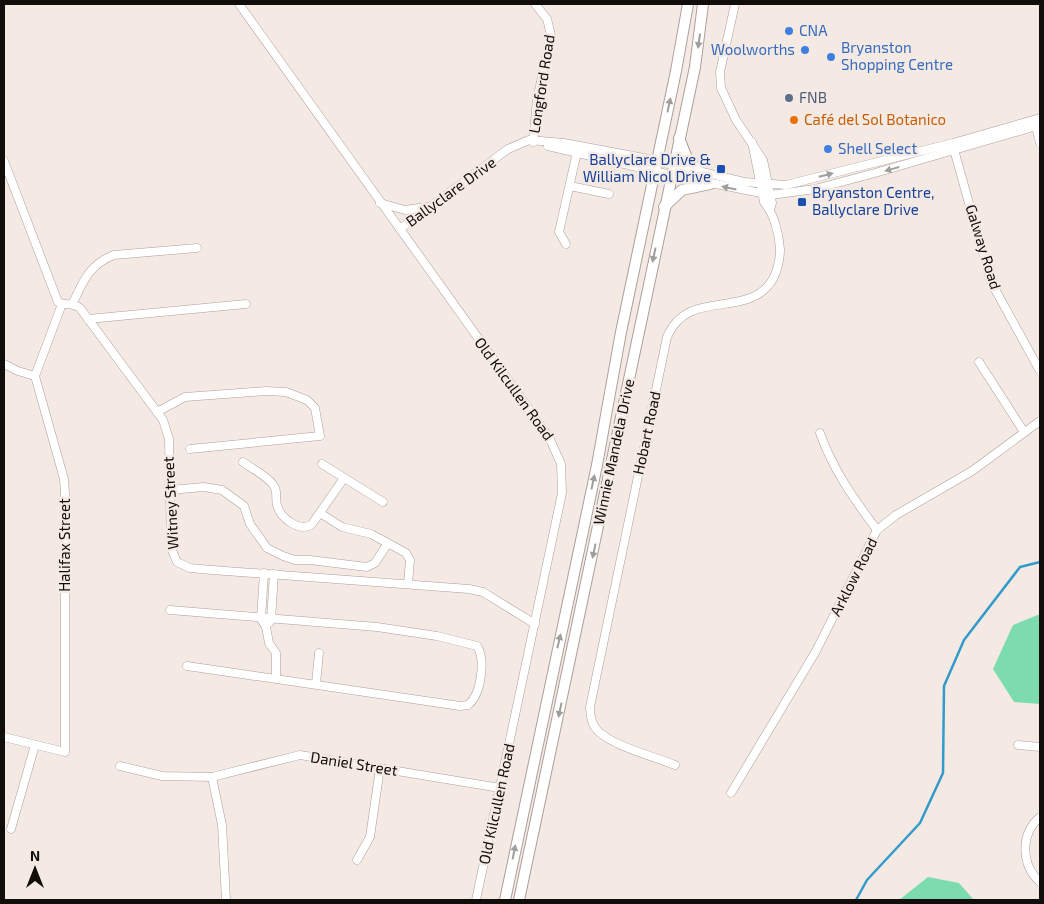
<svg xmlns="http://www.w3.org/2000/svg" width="1044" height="904" viewBox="0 0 1044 904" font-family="'Exo 2',sans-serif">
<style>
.green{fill:#7cdcb0}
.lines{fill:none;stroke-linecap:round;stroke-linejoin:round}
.stream{stroke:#329bcc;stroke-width:2.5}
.minor-casing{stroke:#ab9f9a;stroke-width:9}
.major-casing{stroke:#ab9f9a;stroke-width:12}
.minor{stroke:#fff;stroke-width:8}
.major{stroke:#fff;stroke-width:10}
.oneway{fill:#9f9e9d}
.shop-dot{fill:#3f7fe0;stroke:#f5e9e4;stroke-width:2}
.service-dot{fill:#5c6f8a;stroke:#f5e9e4;stroke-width:2}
.food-dot{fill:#e8710a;stroke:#f5e9e4;stroke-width:2}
.transit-dot{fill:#1a4fb4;stroke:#f5e9e4;stroke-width:2}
.labels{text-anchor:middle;stroke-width:5;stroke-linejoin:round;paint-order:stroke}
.shop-label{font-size:15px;fill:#366cbe;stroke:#f5e9e4;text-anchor:start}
.street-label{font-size:15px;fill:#100d0b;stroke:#f5e9e4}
.service-label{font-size:15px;fill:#4e5e75;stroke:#f5e9e4;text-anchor:start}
.food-label{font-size:15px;fill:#c56008;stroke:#f5e9e4;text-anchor:start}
.transit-label{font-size:15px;fill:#164399;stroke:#f5e9e4;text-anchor:end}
</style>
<rect width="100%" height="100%" fill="#f5e9e4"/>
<!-- green -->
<g class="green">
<path d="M1040,614V704L1014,702L993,669L1013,625Z"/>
<path d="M928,877L959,883L974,900H899Z"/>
</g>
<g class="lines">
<!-- stream -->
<path class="stream" d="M856,900L867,880L920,823L943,773L944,686L964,640L1020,567L1040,562"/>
<defs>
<g id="minor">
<path d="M239,4L549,437L561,464L562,493L476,900"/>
<path d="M735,4L720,72L721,88L736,120L763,160L772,203L770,210"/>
<path d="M1035,123L1040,143"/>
<path d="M533,142L537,100L551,35L547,19L535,4"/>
<path d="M548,146L671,175L771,195L815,189L875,173L1040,125"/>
<path d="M953,146L991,282L1040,371"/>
<path d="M4,161L58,302C65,306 72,302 80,308L163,420L169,439L171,548L177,562L190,568L212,570L469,589L483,592L535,624"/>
<path d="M570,186L609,194"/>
<path d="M380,203L405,210L427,207"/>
<path d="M400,229L508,149L529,140L564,143L644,158L744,182L786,185L953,143L1040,118"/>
<path d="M566,244L559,232L577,152"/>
<path d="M73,303C83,281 90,264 114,255L197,248"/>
<path d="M88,319L246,304"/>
<path d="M979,362L1024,432"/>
<path d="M4,364L18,371L35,376L64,479L65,493V752L4,737"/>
<path d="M35,376L62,304"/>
<path d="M157,412L185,397L266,391L286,392L307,400L315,408L320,436L190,449"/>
<path d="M820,433C833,470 854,499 877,530"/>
<path d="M243,462C252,469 268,476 274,486C278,492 275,498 277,505C280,518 300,533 312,524L344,478"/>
<path d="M322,464L383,502"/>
<path d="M170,490L204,487L222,490L244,506L250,524L267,548L283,556L295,560H310L367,567L375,563L388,543"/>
<path d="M320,513L342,527L371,534L406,553L410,560L408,584"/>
<path d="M264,573L261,619L266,627L269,643L276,653V677"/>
<path d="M170,610L377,627L437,636L477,646C486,660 481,695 468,705L460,706L187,666"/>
<path d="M269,623L271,620L274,574"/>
<path d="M316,684L319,653"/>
<path d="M1018,745L1040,747"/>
<path d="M675,765C653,756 616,747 599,732C592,726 590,716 590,707L667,337C689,286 748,321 773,279C778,269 780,259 780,249C779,233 774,214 764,202L752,142"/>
<path d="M120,766L162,776L212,777L300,755L500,788"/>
<path d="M212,777L222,825L226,900"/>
<path d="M731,793L816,651L877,530L896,515L972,471L1040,421"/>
<path d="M1040,817C1020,834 1021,865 1040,882"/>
<path d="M11,829L35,745"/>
<path d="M357,860L370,837L380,768"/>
</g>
<g id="major">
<path d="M679,138L687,158L699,171"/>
<path d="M664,207L682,190L710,184"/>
<path d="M505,900L597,465L621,332L676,71L688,4"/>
<path d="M519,900L695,67L703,4"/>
</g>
</defs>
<!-- minor casing -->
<use href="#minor" class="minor-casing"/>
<!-- major casing -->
<use href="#major" class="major-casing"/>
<!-- minor -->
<use href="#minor" class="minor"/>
<!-- major -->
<use href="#major" class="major"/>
</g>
<!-- one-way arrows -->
<defs><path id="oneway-solid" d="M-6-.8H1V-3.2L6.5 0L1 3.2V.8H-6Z" transform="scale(1.25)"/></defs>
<g class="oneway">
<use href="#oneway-solid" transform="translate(699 41) rotate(98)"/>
<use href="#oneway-solid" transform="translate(669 105) rotate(-78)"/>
<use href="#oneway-solid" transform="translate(892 169) rotate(164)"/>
<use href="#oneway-solid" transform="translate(826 175) rotate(-14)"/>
<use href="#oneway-solid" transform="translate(729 188) rotate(-168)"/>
<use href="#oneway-solid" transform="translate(654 255) rotate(102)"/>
<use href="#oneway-solid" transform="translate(593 482) rotate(-78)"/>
<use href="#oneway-solid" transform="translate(594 551) rotate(102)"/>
<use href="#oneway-solid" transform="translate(559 641) rotate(-77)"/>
<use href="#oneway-solid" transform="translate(560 710) rotate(102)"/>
<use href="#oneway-solid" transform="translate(514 852) rotate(-79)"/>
</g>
<!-- markers -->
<g class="shop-dot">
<circle cx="789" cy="31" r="5"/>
<circle cx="805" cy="50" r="5"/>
<circle cx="831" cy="57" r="5"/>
<circle cx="828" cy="149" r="5"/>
</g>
<circle class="service-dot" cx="789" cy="98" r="5"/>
<circle class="food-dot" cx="794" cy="120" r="5"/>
<g class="transit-dot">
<rect x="716" y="164" width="10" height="10" rx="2.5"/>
<rect x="797" y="197" width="10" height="10" rx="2.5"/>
</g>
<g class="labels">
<!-- shop labels -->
<g class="shop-label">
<text x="799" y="36">CNA</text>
<text x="841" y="53">Bryanston<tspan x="841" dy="17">Shopping Centre</tspan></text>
<text x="795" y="55" text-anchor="end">Woolworths</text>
<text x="838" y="154">Shell Select</text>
</g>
<!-- street labels -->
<g class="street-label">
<text transform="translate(542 84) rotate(-81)" y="5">Longford Road</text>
<text transform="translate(451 192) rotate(-36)" y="5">Ballyclare Drive</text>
<text transform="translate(983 247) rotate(73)" y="5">Galway Road</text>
<text transform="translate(514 389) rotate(54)" y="5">Old Kilcullen Road</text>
<text transform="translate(647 433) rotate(-78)" y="5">Hobart Road</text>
<text transform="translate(614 452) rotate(-78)" y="5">Winnie Mandela Drive</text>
<text transform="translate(171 503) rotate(-93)" y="5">Witney Street</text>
<text transform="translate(65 545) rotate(-90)" y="5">Halifax Street</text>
<text transform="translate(854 577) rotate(-63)" y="5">Arklow Road</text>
<text transform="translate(354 764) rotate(9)" y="5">Daniel Street</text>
<text transform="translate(497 804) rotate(-78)" y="5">Old Kilcullen Road</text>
</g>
<!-- service labels -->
<g class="service-label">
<text x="799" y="103">FNB</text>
</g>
<!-- food labels -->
<g class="food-label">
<text x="804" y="125">Café del Sol Botanico</text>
</g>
<!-- transit labels -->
<g class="transit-label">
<text x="711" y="165">Ballyclare Drive &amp;<tspan x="711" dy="17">William Nicol Drive</tspan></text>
<text x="812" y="198" text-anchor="start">Bryanston Centre,<tspan x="812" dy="17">Ballyclare Drive</tspan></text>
</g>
</g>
<!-- border -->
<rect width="1044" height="904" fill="none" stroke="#100d0b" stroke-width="10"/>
<!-- north arrow -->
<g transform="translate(35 869)" stroke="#f5e9e4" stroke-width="4" paint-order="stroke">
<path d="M0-4L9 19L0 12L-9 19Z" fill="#100d0b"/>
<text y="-8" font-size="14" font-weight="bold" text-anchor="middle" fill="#100d0b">N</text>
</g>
</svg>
